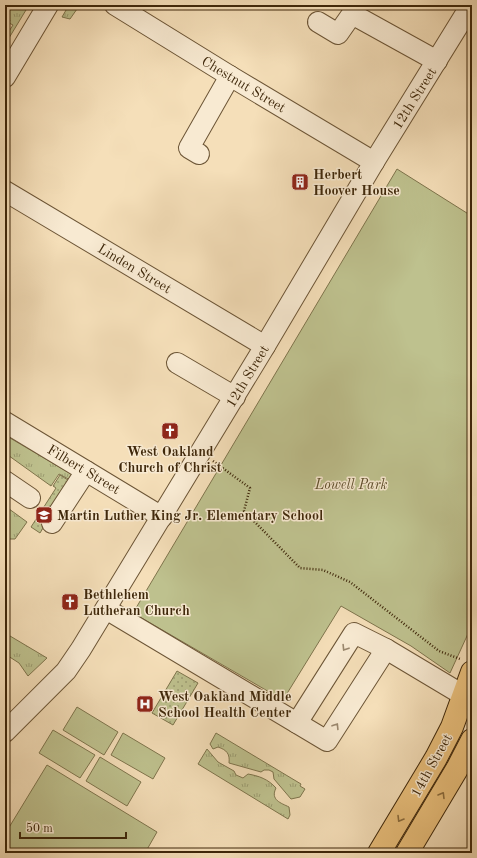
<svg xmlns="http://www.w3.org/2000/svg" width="477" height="858" viewBox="0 0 477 858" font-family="'Old Standard TT',serif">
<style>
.grass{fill:url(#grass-tufts);stroke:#7e744c}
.park{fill:#bec18e;stroke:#7e744c}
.garden{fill:url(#garden-dots);stroke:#7e744c}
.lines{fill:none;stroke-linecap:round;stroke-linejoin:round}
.minor-casing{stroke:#6c5536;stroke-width:22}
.major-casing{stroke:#3e270a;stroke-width:24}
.path{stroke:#3e270a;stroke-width:2.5;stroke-dasharray:1 2;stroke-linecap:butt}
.minor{stroke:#f8ead2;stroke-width:20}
.major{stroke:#eac07c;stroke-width:22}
.oneway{stroke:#9b886e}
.oneway2{stroke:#8b6c3d}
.labels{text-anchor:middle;stroke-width:3;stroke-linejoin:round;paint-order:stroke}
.street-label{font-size:14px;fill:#3e270a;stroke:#f8ead2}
.poi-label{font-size:14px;font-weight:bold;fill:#3e270a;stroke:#f8ead2;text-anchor:start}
.park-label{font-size:14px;font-style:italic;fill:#5e4e2b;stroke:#f8ead2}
</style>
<defs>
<pattern id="grass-tufts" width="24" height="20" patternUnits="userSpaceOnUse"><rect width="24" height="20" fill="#bec18e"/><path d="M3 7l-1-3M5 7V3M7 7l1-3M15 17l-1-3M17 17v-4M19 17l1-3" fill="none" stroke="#9c9d72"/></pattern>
<pattern id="garden-dots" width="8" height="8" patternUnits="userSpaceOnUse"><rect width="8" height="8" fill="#bec18e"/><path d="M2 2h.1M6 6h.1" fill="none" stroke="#9c9d72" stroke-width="1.8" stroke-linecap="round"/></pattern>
</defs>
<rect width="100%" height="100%" fill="#f5dfb9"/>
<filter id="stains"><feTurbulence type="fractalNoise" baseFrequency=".005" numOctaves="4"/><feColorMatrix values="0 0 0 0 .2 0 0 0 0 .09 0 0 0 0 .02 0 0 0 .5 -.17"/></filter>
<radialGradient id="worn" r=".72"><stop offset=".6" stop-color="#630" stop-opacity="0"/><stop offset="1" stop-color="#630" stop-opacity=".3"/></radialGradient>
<!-- grass -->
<g class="grass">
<path d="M5,5H29L9,38L6,36L13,25L9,23L10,20L5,17Z"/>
<path d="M69,5H84L85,6L84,9H77L70,19L62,17Z"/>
<path d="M5,435L76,477L74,482L59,474L51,486L5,453Z"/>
<path d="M5,506L27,522L15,539H5Z"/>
<path d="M5,633L47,658L28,676L19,663L5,654Z"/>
<path d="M216,733L301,784L300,786L305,789L300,797L291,799L274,779L273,772L269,770H264L261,772L229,763C230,754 227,750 218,747L213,749L210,744Z"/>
<path d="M207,749L218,762L234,771L236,775L243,778L248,774C259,776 268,779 276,788C270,800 281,803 289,807L290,815L288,819L198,764Z"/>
</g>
<!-- park -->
<g class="park">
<path d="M397,169L470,215L472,212V625L450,673L411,646L341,606L283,700L133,613Z"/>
<path d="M77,707L118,732L104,755L63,730Z"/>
<path d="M53,730L95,755L80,778L39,753Z"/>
<path d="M123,733L165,758L153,779L111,755Z"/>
<path d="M100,757L141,782L127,806L86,781Z"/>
<path d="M47,765L157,832L145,853H17L5,846V834Z"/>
</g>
<!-- garden -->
<g class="garden">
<path d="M60,475L71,482L40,533L31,527L56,488L53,486Z"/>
<path d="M177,671L198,683L173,725L152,713Z"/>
</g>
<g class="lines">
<defs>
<g id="minor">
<path d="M115,5L230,76L374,162"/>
<path d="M318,22L338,34L352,14L437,61"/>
<path d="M5,77L48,5"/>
<path d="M199,154L189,148L230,76"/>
<path d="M5,191L265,346"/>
<path d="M177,363L235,397"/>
<path d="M5,422L162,517"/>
<path d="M5,481L30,498"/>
<path d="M52,523L86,471"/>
<path d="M106,609L327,741L386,649"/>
<path d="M297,723L354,633L386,649L463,695"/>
<path d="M5,732L66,671L81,649L265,346L374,162L471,5"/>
</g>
<g id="major">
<path d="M379,853L436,758L452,727L472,672"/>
<path d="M407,853L457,769L472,740"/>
</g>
</defs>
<!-- minor casing -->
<use href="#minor" class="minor-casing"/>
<!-- major casing -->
<use href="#major" class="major-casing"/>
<!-- path -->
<path class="path" d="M213,461L250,488L244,511L300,568L323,570L350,582L439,651L460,659"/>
<!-- minor -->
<use href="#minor" class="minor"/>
<!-- major -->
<use href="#major" class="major"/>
</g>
<!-- one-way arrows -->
<defs><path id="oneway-chevron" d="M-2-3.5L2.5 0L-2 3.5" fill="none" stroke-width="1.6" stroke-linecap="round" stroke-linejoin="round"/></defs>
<g class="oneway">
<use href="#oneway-chevron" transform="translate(345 648) rotate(122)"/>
<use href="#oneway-chevron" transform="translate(336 726) rotate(-58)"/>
</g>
<g class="oneway2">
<use href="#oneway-chevron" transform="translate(442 795) rotate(-59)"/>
<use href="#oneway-chevron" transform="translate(400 819) rotate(121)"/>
</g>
<!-- icons -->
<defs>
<symbol id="building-square" viewBox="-11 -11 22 22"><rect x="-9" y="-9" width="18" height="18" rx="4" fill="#8f2418" stroke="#f8ead2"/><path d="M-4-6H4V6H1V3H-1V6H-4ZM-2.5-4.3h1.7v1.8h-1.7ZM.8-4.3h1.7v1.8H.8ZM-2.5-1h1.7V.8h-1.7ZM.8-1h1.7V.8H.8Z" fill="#fff"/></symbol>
<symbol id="church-square" viewBox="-11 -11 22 22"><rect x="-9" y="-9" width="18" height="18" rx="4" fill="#8f2418" stroke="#f8ead2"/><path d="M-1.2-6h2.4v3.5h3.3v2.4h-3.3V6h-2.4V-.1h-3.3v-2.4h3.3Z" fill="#fff"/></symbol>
<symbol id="school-square" viewBox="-11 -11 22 22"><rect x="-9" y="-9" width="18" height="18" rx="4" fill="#8f2418" stroke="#f8ead2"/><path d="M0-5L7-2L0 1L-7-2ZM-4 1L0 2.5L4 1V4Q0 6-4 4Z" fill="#fff"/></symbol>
<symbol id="hospital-square" viewBox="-11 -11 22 22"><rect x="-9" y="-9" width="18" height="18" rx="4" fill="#8f2418" stroke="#f8ead2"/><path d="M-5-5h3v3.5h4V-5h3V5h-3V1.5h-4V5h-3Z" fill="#fff"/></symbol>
</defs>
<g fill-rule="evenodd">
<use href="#building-square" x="290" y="172" width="20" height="20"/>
<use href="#church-square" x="160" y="421" width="20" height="20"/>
<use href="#school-square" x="34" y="505" width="20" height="20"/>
<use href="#church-square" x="60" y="592" width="20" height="20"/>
<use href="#hospital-square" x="135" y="694" width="20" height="20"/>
</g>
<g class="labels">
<!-- street labels -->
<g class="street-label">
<text transform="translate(244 84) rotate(31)" y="5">Chestnut Street</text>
<text transform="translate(414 98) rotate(-58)" y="5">12th Street</text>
<text transform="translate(135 268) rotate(31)" y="5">Linden Street</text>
<text transform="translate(247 376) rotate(-59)" y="5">12th Street</text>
<text transform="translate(84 469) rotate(31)" y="5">Filbert Street</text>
<text transform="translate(431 765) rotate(-61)" y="5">14th Street</text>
</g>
<!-- poi labels -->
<g class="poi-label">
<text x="313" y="179">Herbert<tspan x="313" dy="16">Hoover House</tspan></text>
<text x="170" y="456" text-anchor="middle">West Oakland<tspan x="170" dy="16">Church of Christ</tspan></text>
<text x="57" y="520">Martin Luther King Jr. Elementary School</text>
<text x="83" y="599">Bethlehem<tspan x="83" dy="16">Lutheran Church</tspan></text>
<text x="158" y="701">West Oakland Middle<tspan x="158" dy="16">School Health Center</tspan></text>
</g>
<!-- park labels -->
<g class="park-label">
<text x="351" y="489">Lowell Park</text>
</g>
</g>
<!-- margin -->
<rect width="477" height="858" fill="none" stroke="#f5dfb9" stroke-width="20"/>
<rect x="6" y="6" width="465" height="846" fill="none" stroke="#3e270a" stroke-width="2"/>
<rect x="10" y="10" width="457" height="838" fill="none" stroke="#3e270a"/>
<!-- scale -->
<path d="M20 832v6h106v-6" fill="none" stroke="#3e270a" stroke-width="2"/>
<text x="26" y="832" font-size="12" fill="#3e270a" stroke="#f8ead2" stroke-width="3" paint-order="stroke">50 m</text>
<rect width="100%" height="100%" filter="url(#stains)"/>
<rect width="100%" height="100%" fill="url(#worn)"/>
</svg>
